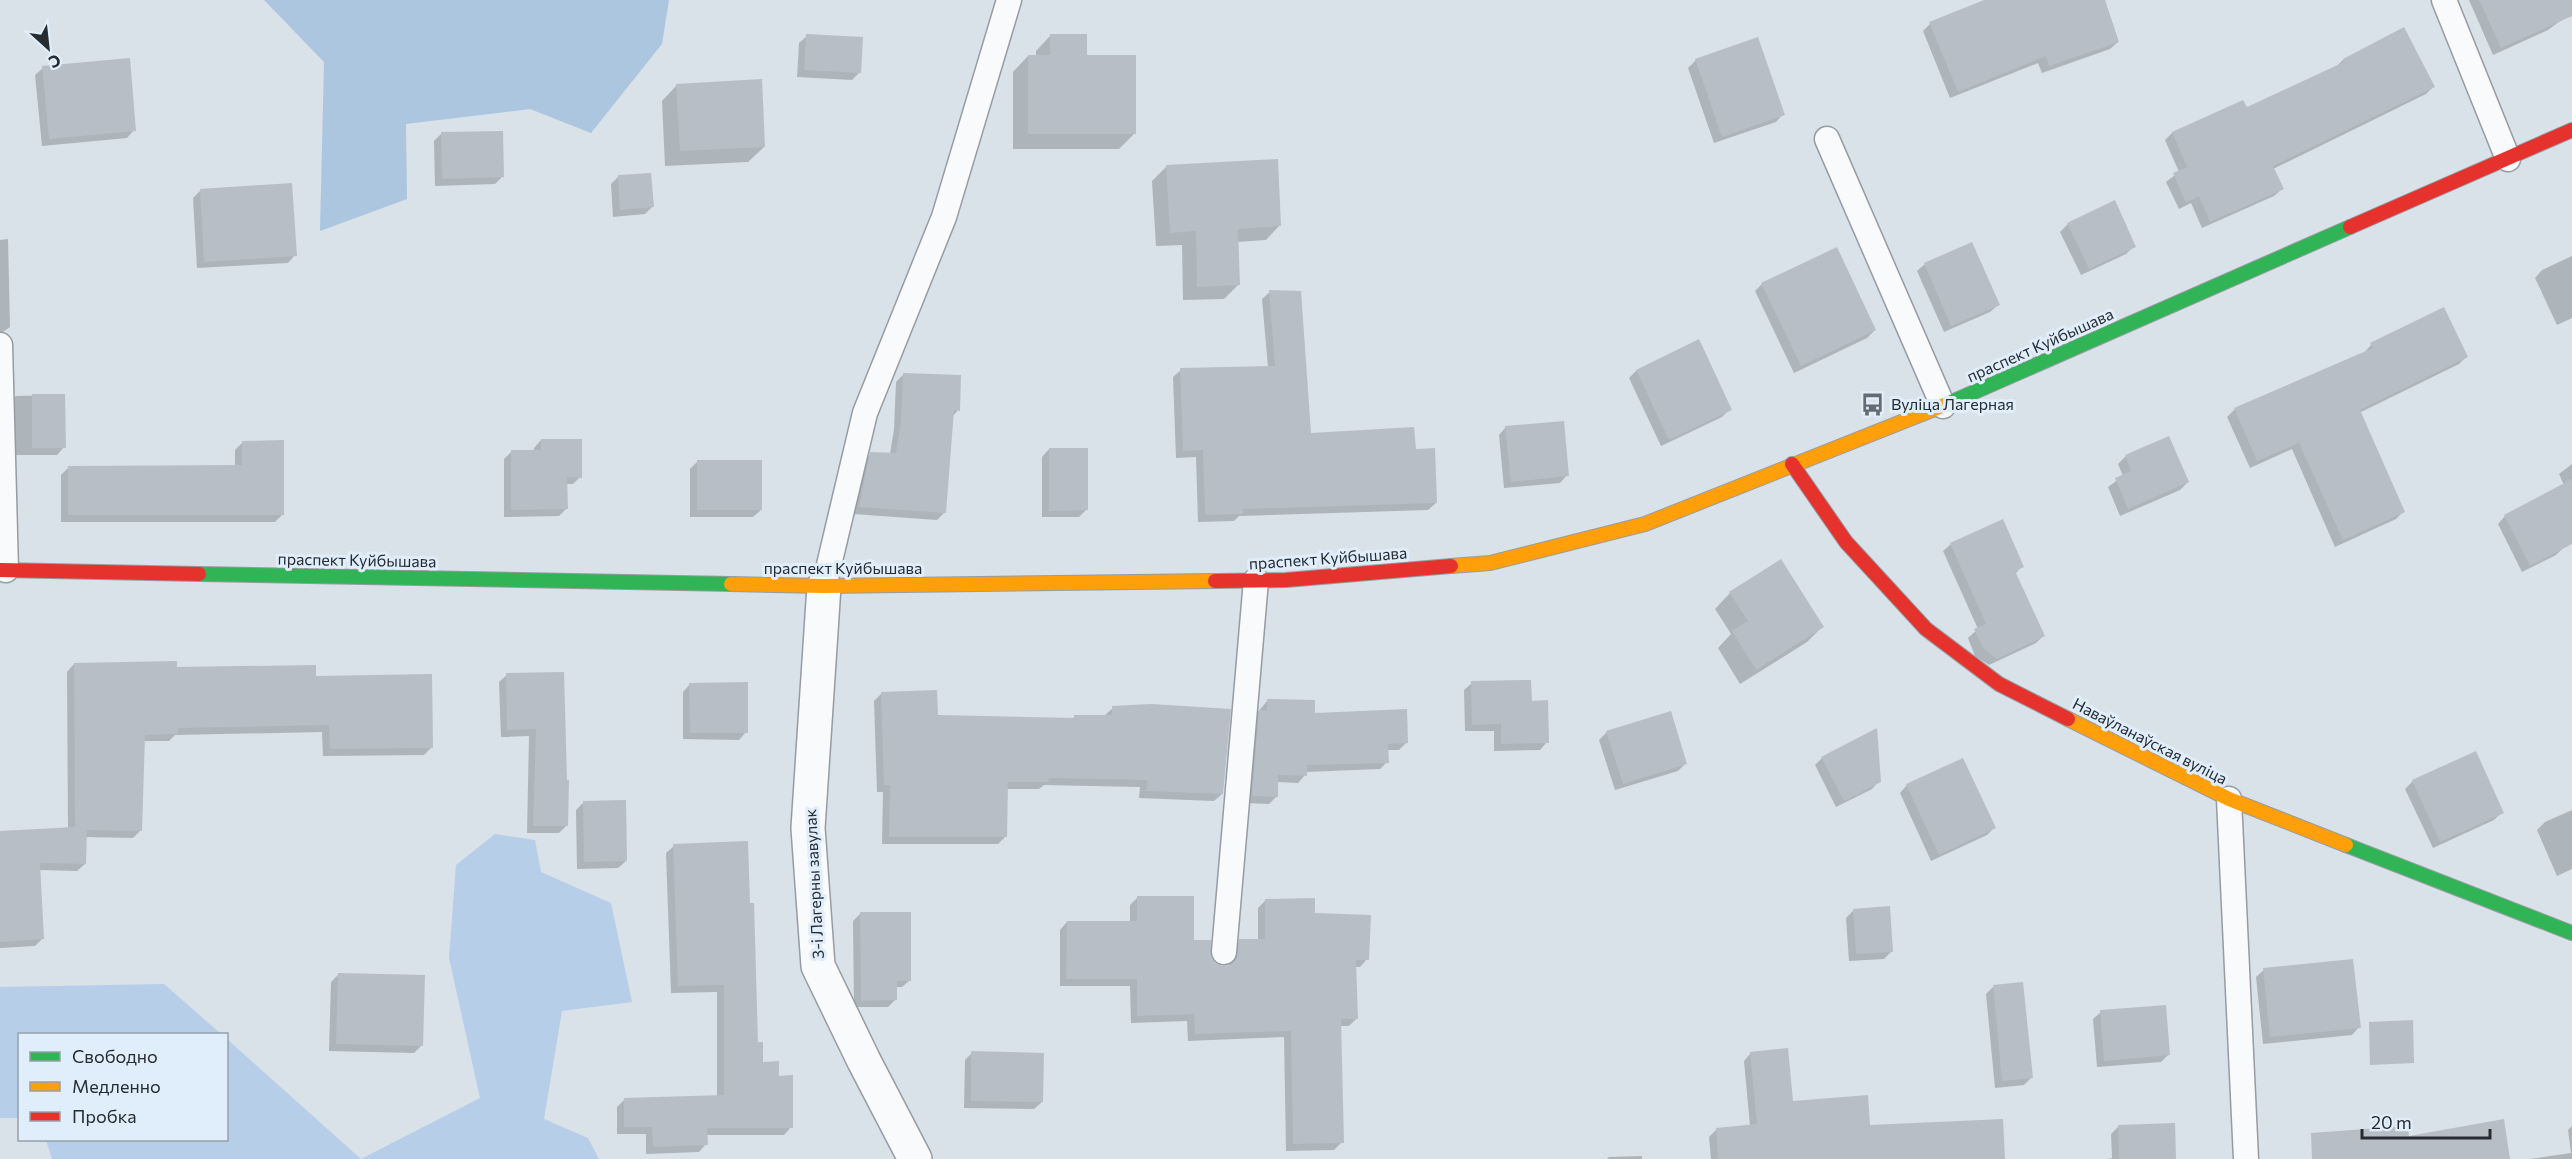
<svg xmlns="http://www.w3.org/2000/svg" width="2572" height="1159" viewBox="0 0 2572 1159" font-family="Commissioner,sans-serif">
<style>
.green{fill:#b6cee8}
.forest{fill:#acc6e0}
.shadow{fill:#0003}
.building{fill:#b8bec5}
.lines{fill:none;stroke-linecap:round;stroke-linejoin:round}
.lane-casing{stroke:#969ca2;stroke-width:27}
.street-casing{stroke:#969ca2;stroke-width:36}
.fast-casing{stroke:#969ca2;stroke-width:16}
.slow-casing{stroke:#969ca2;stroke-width:16}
.jam-casing{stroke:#969ca2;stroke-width:16}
.lane{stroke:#f9fafc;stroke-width:24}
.street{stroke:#f9fafc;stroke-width:33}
.fast{stroke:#30b455;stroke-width:14}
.slow{stroke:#ff9f0a;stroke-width:14}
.jam{stroke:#e5322d;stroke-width:14}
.labels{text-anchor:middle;stroke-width:6;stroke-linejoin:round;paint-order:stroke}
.street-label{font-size:16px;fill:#272c31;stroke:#e0eefc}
.poi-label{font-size:16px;fill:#272c31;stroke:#e0eefc;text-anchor:start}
</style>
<rect width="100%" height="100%" fill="#d9e1e9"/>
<!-- green -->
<g class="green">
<path d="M495,834L535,840L541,872L611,903L632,1002L562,1011L544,1119L588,1138L599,1159H52L46,1140H226L227,1039L361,1159L480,1098L449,958L456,865Z"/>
<path d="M164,984L221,1034H20L19,1118H0V987Z"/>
</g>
<!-- forest -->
<path class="forest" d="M264,0H669L662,44L591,133L530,109L406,124L407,199L320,231L324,62Z"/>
<!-- shadow -->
<g class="shadow">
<path d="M1997,0H2103L2118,42L2110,49L2042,73L2038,63L1950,98L1923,31L1930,24Z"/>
<path d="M2469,0H2572V12L2548,30L2493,55Z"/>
<path d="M1051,35L1086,56L1135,133L1119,149H1013V72L1028,56L1036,57V51Z"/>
<path d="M807,36L860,72L852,80L797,77L799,43Z"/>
<path d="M1696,60L1783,114L1776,122L1714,143L1688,68Z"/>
<path d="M2343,60L2433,87L2426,94L2273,169L2282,189L2274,196L2202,228L2191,203L2179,209L2166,182L2179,172L2165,140L2172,133L2246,109L2335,68Z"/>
<path d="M43,68L134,130L127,138L42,146L35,75Z"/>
<path d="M677,85L764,147L748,162L665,166L662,101Z"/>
<path d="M441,134L503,176L495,184L435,186L434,141Z"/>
<path d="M1167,166L1280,225L1266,240L1237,242L1238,285L1224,299L1183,300L1182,245L1156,246L1152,181Z"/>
<path d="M619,176L652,207L645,214L613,217L611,184Z"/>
<path d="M200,191L295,255L288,263L197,268L193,198Z"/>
<path d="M2068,224L2134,246L2126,254L2081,275L2060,232Z"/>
<path d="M8,239L10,327L0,334V240Z"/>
<path d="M2572,256V318L2557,325L2535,278L2542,270Z"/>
<path d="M1925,264L1998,305L1990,312L1944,332L1917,271Z"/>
<path d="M1762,284L1875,330L1867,338L1794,373L1755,291Z"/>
<path d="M1270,292L1309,434L1414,451L1436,503L1428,510L1239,516L1234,521L1198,522L1196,457L1176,458L1173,377L1181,370L1268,367L1262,299Z"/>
<path d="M1698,341L1730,409L1722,417L1661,446L1629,378L1636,371Z"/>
<path d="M2371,345L2466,357L2459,364L2359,413L2403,512L2396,519L2335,547L2292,449L2250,468L2227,417L2234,410L2364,353Z"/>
<path d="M904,374L958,410L952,417L945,512L937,520L853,514L863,461L871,454H890L894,429L896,382Z"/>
<path d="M64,395V447L57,455H10L9,403L16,396Z"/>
<path d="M1506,427L1567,475L1560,483L1504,488L1499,435Z"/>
<path d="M541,440L580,477L573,484H566V509L559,516L504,517V459L511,452L534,451V448Z"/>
<path d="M243,442L283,514L275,522H61V475L68,468L235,466V450Z"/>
<path d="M1049,449L1086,510L1079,517H1042V457Z"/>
<path d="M2126,456L2188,482L2180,490L2120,516L2108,487L2123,476L2118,464Z"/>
<path d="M697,462L761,510L753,517H690V469Z"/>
<path d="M2572,464V503L2559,474Z"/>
<path d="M2505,516L2564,547L2556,555L2522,572L2498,524Z"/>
<path d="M1951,544L2022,566L2015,574L2043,636L2036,643L1989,665L1975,656L1968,638L1978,629L1943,551Z"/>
<path d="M1730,593L1822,627L1807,642L1740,684L1718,648L1731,634L1715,609Z"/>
<path d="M74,664L314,677L432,747L424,755L323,756L322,732L175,735L169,741H143L140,831L133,838L85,837V864L77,871L39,870L43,938L35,946L0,948V833L68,829L67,672Z"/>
<path d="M507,675L566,781V826L559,833H527L529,736L501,737L499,682Z"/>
<path d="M1472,683L1530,702L1547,742L1540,750L1494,751V731H1465L1464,690Z"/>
<path d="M690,684L746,732L739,740L683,739V692Z"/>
<path d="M881,694L936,717L1072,719L1075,716L1105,715L1113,708L1222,794L1214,801L1139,798L1140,787L1044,785L1039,789H1006V836L998,844H882L883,792H877L874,701Z"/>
<path d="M1268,700L1313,714L1407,742L1399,750H1387V762L1380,769L1305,772V775L1298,783L1277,782V796L1269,804L1245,803L1252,719Z"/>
<path d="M1607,732L1686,763L1678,771L1615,790L1599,740Z"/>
<path d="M1822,758L1879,781L1872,789L1836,807L1815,765Z"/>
<path d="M2413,781L2502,812L2494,820L2433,848L2405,789Z"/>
<path d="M1907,785L1994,828L1987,835L1931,861L1900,793Z"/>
<path d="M583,803L626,861L618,868L577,869L576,810Z"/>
<path d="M2572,810V869L2557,876L2537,830L2545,822Z"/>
<path d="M674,846L756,1043L761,1063L777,1077L791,1127L784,1135H706V1144L699,1152L646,1154V1134H617V1107L624,1100L717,1097V992L671,993L666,853Z"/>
<path d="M1138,897L1192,942L1216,965L1223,968L1229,966L1232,948L1240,941H1258V908L1266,900L1314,915L1367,959L1360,967H1355L1357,1018L1349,1026H1340L1342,1142L1334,1150L1286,1151L1284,1037L1188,1041L1187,1021L1131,1023L1130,986H1060V930L1067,922H1130V905Z"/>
<path d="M1854,910L1892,951L1884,959L1849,961L1846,918Z"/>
<path d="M861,913L910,980L902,987H895V1000L888,1007H854L853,921Z"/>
<path d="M2264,970L2359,1027L2352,1035L2263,1044L2256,977Z"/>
<path d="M339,974L421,1046L414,1053L329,1051L331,982Z"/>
<path d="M1993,987L2032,1077L2024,1085L1995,1088L1986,994Z"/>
<path d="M2101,1012L2169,1054L2161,1062L2097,1067L2093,1019Z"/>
<path d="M972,1053L1042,1102L1034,1109L964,1108L965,1060Z"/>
<path d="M1751,1053L1792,1103L1868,1127L2003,1159H1711L1709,1137L1716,1130L1750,1126L1744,1061Z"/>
<path d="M2572,1126V1159H2530L2571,1153L2568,1130Z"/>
<path d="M2118,1127L2175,1159H2108L2112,1158L2111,1134Z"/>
<path d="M1642,1156V1159H1607L1609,1157Z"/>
</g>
<!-- building -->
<g class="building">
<path d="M1984,0H2105L2119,42L2049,66L2046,56L1958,92L1929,22Z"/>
<path d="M2479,0H2572V16L2501,48Z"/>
<path d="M2404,27L2435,87L2273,166L2284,189L2210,222L2199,196L2186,203L2173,173L2187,167L2172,132L2243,100L2247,107L2344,62L2343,59Z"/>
<path d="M806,34L863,37L861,73L804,70Z"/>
<path d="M1050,34H1087V55H1136V134H1028V55H1050Z"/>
<path d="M1758,37L1785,115L1722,137L1695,59Z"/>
<path d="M130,58L136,131L49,139L42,66Z"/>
<path d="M762,79L765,147L680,151L676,84Z"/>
<path d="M503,131L504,177L442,179L441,132Z"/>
<path d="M1278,159L1281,226L1238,229L1240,285L1197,287L1196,231L1170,233L1166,165Z"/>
<path d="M651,173L654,207L620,210L618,175Z"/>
<path d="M292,183L297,256L204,262L200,189Z"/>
<path d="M2115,200L2136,247L2089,269L2067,223Z"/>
<path d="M1972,242L2000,305L1951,326L1924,263Z"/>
<path d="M1837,247L1876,330L1801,366L1761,283Z"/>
<path d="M1269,290L1301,291L1311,433L1414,427L1416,449L1435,448L1437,503L1243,509V514L1205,515L1203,450L1183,451L1180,368L1275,366Z"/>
<path d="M2444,307L2468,357L2360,410L2405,512L2343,540L2299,443L2257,461L2234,408L2373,348L2370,343Z"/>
<path d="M1699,339L1732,410L1669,440L1636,370Z"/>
<path d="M903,373L961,375L960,411L954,410L946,513L859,507L870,452L896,453L901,421Z"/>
<path d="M32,394H65L66,448H32Z"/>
<path d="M1564,421L1569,476L1511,482L1505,426Z"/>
<path d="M2169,436L2189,482L2128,509L2115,478L2131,471L2125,455Z"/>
<path d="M541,439H582V478L567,477L568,509L511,510V450H541Z"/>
<path d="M284,440V515H68V466L242,465V441Z"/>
<path d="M1049,448H1088V510L1049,511Z"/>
<rect x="697" y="460" width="65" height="50"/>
<path d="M2572,479V544L2530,566L2504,515Z"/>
<path d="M2003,519L2024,567L2015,571L2045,636L1997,659L1983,648L1974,629L1986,624L1950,543Z"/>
<path d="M1781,559L1824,627L1756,670L1732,631L1748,621L1729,592Z"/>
<path d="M177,661V667L316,665V676L432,674L433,748L330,749L329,725L178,728V734L145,735L142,831L87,830L86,864L40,863L44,939L0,942V831L75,827L74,663Z"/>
<path d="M564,672L567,780H569L568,826H533L536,729L507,730L506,673Z"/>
<path d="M1531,680L1532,701L1548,700L1549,743L1501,744V724L1472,725L1471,681Z"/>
<path d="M748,682V733H690L689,683Z"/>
<path d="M937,690L938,715L1074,718V715H1112V706L1151,704L1231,709L1223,794L1146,791L1147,780L1049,778L1048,782H1008L1007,837H889L890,785H884L881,692Z"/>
<path d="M1267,699L1315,700V713L1407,709L1408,743L1388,744L1389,763L1307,765V776L1278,775V797L1252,796L1259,710L1267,711Z"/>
<path d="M1671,711L1687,764L1623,784L1606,731Z"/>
<path d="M1877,728L1881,782L1844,801L1821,757Z"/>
<path d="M2476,751L2504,813L2440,842L2412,780Z"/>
<path d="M1963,758L1996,828L1939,855L1906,784Z"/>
<path d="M626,800L627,861L584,862L583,801Z"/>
<path d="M748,841L750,903H754L758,1042H763V1062L779,1061V1076L793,1075V1128H707L708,1145L653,1147L652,1127H624V1098L724,1095V985L678,986L673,844Z"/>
<path d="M1137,896H1194V940H1211V957L1215,963L1222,966L1231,965L1236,960L1239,939H1265V899L1315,898V913L1371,915L1369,960H1356L1358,1019H1341L1344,1143L1293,1144L1291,1031L1195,1034L1194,1014L1137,1016V979H1066L1067,921H1137Z"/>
<path d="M1890,906L1893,952L1856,954L1853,909Z"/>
<path d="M860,912H911V981H897V1000L861,1001Z"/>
<path d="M2353,959L2361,1028L2270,1037L2263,968Z"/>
<path d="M338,973L425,975L423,1046L336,1044Z"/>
<path d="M2023,982L2033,1078L2002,1081L1993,985Z"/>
<path d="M2166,1005L2170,1055L2104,1061L2100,1010Z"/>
<path d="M2413,1020L2414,1063L2370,1065L2369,1022Z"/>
<path d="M1788,1048L1793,1101L1868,1095L1870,1125L2003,1119L2005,1159H1718L1716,1128L1757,1124L1750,1052Z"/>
<path d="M971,1051L1044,1053L1043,1102L971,1101Z"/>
<path d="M2504,1119L2510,1159H2312L2311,1133L2408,1126L2409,1136Z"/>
<path d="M2175,1123L2176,1159H2119L2118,1125Z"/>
</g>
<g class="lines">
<defs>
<g id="lane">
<path d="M2444,0L2508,159"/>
<path d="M1827,139L1943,406"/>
<path d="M0,345L6,570"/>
<path d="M824,586L865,413L944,217L1009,0"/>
<path d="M2229,799L2246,1159"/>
<path d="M1224,952L1256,580"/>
</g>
<path id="street" d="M824,586L808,828L818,966L864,1061L915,1159"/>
<g id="fast">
<path d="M1947,404L2350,227"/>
<path d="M199,574L731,584"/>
<path d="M2346,845L2572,933"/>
</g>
<g id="slow">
<path d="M1451,566L1490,563L1645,524L1947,404"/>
<path d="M731,584L824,586L1215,581"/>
<path d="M2068,719L2229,799L2346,845"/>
</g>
<g id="jam">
<path d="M2350,227L2572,130"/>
<path d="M1792,464L1846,542L1926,629L1999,684L2068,719"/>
<path d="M0,570L199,574"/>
<path d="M1215,581L1286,580L1451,566"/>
</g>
</defs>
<!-- lane casing -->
<use href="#lane" class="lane-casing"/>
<!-- street casing -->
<use href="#street" class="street-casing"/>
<!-- fast casing -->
<use href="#fast" class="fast-casing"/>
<!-- slow casing -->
<use href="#slow" class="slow-casing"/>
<!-- jam casing -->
<use href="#jam" class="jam-casing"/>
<!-- lane -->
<use href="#lane" class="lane"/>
<!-- street -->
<use href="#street" class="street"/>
<!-- fast -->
<use href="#fast" class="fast"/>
<!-- slow -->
<use href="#slow" class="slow"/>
<!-- jam -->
<use href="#jam" class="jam"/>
</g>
<!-- icons -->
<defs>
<symbol id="bus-bare" viewBox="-9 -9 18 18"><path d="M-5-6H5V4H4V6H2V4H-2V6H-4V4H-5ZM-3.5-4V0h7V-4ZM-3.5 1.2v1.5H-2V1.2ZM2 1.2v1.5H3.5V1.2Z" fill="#656b71" stroke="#e0eefc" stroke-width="2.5" paint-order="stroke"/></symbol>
</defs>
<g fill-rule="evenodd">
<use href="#bus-bare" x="1856" y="388" width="33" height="33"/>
</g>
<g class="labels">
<!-- street labels -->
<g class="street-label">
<text transform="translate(2040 345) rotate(-24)" y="6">праспект Куйбышава</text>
<text transform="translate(1328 558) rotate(-4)" y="6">праспект Куйбышава</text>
<text transform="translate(357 560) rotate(1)" y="6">праспект Куйбышава</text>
<text x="843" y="574">праспект Куйбышава</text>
<text transform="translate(2150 741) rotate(27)" y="6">Наваўланаўская вуліца</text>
<text transform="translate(814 884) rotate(-93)" y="6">3-і Лагерны завулак</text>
</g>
<!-- poi labels -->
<g class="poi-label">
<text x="1891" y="410">Вуліца Лагерная</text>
</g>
</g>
<!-- legend -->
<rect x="18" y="1033" width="210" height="108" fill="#e0eefc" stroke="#96a0ab" stroke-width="1.5"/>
<rect x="30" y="1052" width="30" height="9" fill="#30b455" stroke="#96a0ab" stroke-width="1.5"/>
<text x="72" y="1063" font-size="18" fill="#272c31">Свободно</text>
<rect x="30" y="1082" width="30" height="9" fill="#ff9f0a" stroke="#96a0ab" stroke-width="1.5"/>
<text x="72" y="1093" font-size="18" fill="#272c31">Медленно</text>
<rect x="30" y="1112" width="30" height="9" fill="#e5322d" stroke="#96a0ab" stroke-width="1.5"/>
<text x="72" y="1123" font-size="18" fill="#272c31">Пробка</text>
<!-- north arrow -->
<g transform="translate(48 48) rotate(153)" stroke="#e0eefc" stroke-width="4.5" paint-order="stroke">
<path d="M0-4.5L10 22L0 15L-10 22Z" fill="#272c31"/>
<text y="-9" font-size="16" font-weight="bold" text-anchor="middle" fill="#272c31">С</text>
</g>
<!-- scale -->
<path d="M2362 1129v9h128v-9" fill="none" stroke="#272c31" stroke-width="3"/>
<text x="2371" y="1129" font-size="18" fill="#272c31" stroke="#e0eefc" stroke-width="4.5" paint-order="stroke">20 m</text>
</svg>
